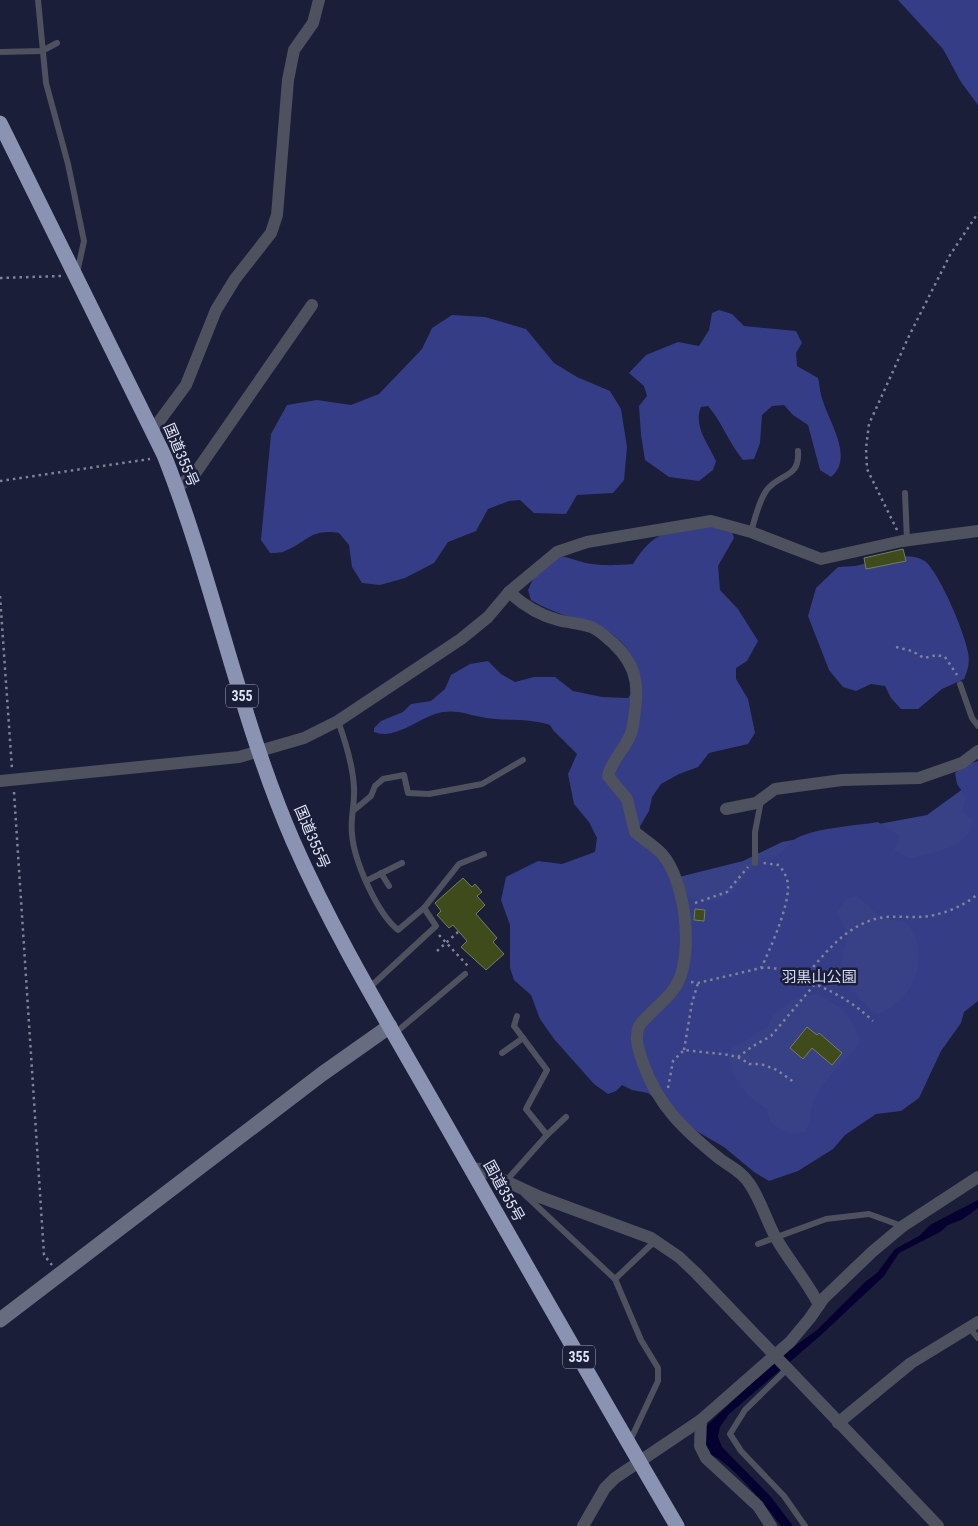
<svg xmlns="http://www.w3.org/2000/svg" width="978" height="1526" viewBox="0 0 978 1526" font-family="'Roboto Condensed','Noto Sans JP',sans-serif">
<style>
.green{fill:#384086}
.forest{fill:#353d87;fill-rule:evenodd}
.water{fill:#060031}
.building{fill:#3f4b1a;stroke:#747e5e}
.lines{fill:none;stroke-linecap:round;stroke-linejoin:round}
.path{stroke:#7f8399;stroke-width:2.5;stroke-dasharray:2.5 4;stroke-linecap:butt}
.lane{stroke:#4e515e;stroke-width:6}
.street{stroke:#4e515e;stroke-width:12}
.secondary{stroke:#676c80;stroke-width:15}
.highway{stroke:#8b93b3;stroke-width:15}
.labels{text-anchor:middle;stroke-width:5;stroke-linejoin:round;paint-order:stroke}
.shield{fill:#1a1e38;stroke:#a4a8bc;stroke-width:1}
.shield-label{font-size:14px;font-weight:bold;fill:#dfe3f5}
.street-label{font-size:15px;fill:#dfe3f5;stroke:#1a1e38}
.park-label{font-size:15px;fill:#d8ddf3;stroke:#1a1e38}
</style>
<rect width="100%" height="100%" fill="#1a1e38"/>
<!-- green -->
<path class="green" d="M978,778V993L765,1175L651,1012L679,877L743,861L782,842L927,815Z"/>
<!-- forest -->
<g class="forest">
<path d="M898,0H978V105L961,82L943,49Z"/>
<path d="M719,310L732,314L744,326L796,331L802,343L796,353L797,366L818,378C820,386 820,394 823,401C830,424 854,458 831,477L820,470L808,425L793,415L784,405L772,406L762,415L760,443L754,459L743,460C729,443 722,422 708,406L701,407C693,426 708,443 716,461L713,470L699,481L669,477L645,460L641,435L639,406L647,396L644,386L629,373L646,355L678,342L699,346L709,330L712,313Z"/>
<path d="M452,315L485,317L526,329L554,363L577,377L610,391L621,409L627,447L624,480L613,493L577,495L566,514L534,513L520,500L509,501L488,509L476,531L448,542L434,563L405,578L380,585L362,583L352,567L349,545L339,533C311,528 307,542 285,551C281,553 274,553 270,553L261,540L271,434L287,405L317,400L351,405L379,394L422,349L432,328Z"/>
<path d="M705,526L731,529L734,538L718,566L720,590L738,609L758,641L747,661L736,668V679L748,699L755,733L748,744L709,753L698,767L679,774L661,784L652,797L649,811L639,828L691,899L715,901L732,893L749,871L764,857C783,861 785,842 801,836C823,827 855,826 878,822L899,836L894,851L911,858C934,853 969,847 974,821L962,811L966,797L957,784L955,773L965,765L978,761V1001L964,1012L961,1023L941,1051L919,1098L901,1111L876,1114L845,1135L833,1149L798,1171L769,1181L754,1172L724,1147L698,1132L648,1093L632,1090L622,1085L616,1091L608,1094L594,1084L554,1039L540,1019L531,995L514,980L510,968V925L501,900L506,877L538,861L562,864L595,852L597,838L589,822L574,804L568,774L577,754L553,730L550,725C528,717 503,722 481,717C465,714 459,710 443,712C421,715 397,741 374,732V728L381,721L403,712L411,704L431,701L445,689L451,675L470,664L488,661L501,674L515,682L534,677H555L573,691L602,697L628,698L641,679C622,614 578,629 531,600L528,590L533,579L558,556C571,557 580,563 593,564C606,566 620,565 633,564C655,529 668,532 705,526ZM857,896C880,915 875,918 906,922C933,953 915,1001 878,1014C868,1010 867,1005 860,999C838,977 836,965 849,936L837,912L845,900ZM815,994C837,1001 857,1020 860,1043C846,1060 822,1080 814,1101C810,1110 811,1121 806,1131L795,1135C779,1129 769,1127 767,1109C742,1094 737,1084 728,1057L732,1048L767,1027L773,1014L794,999Z"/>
<path d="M899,556C909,556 921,556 928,564C943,582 963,629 968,652C970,662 968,670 964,679L942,689L918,709H901L891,698L885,686L871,684L856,691L843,687L829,670L808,616L816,588L838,567L855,566Z"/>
</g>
<!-- water -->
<path class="water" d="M978,1200V1208L963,1219L948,1225L940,1232L899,1253L884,1276L820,1336L729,1414L720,1427L718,1437L722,1447L771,1497L793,1526H781C768,1509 730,1460 710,1455L705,1445L706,1426L781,1356L817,1330L865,1282L877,1273L895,1249L919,1236L930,1225Z"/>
<!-- building -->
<g class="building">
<path d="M903,549L906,561L866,569L864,558Z"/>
<path d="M463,878L472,887L475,884L482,892L477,896L485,905L476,914L497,938L493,942L504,954L486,970L461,947L467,941L453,925L449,928L437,915L441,911L435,903Z"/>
<path d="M695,909L705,910L704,921L694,920Z"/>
<path d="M807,1027L817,1035L819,1033L842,1053L832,1065L812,1048L803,1059L790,1048Z"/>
</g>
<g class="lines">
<!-- path -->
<g class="path">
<path d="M0,278L61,276"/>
<path d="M0,481L150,459"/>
<path d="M897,530L867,469L866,448L869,424L909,336L950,255L978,213"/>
<path d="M0,596L12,769"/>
<path d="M896,647L912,651L924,658L937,655L945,657L957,675"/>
<path d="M14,792L44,1255L52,1265"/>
<path d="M695,903L727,892L748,867"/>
<path d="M439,935L468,966"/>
<path d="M437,951L458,932"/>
<path d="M761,968C778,966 801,974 815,984"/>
<path d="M805,977C824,954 844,928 875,919C893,914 911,919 929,916C947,913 965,905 978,894"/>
<path d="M691,982L698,983L761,968C770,950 789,906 788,886C788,878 784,872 779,865L763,863"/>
<path d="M684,1050L692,1003L698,983"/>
<path d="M738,1057L753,1046L771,1036L815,984C838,994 855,1004 873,1021"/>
<path d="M668,1088L673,1061L684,1050L730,1055L742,1059L749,1064H761L777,1070L795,1083"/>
</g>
<!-- lane -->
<g class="lane">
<path d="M38,0L46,83L68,164L84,241L77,273"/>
<path d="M0,52L42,51L57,43"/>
<path d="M905,493L907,540"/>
<path d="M751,532C755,519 758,503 766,491C779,473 800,479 798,451"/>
<path d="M960,684L972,718L978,726"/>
<path d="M338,721C346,743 353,765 354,788C355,804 350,819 352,834C354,861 377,913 398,930L424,908L436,926L369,988"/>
<path d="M353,811L371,796L375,786L383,779L404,775L408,793L429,794L482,784L523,760"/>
<path d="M755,863V832L761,801"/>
<path d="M381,873L389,886"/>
<path d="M366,881L402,863"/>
<path d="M424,908L459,864L484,854"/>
<path d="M394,1034L465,974"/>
<path d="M502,1053L523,1038"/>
<path d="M547,1135L566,1117"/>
<path d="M506,1181L547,1135L526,1109L547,1070L514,1026L517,1016"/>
<path d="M524,1194L615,1279L641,1340L658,1368V1381L629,1443"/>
<path d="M758,1244L826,1219L869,1214L902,1226"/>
<path d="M615,1279L656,1240"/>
<path d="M969,1327L978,1338"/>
<path d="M786,1370L745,1410L730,1434L741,1451L784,1496L805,1526"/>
</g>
<!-- street -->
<g class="street">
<path d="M152,431L186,385L216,310L235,279L271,233L277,215L288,80L294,50L313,23L319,0"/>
<path d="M177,487L194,475L312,305"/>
<path d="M509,592C523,605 539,615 558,620C569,623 581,623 591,627C599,630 606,637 613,643C641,669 638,690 633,726C630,745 612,758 608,776L627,799L635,832C643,839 654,845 662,854C685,880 693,948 679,980C671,998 651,1010 639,1026C634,1039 639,1051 643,1063C658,1106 685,1131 720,1159C731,1167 742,1172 749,1183C761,1200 766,1220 776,1238C789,1261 807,1281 819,1305"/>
<path d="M0,781L239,757L304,738L338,721L461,639L488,617L509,592L557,552L587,542L711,521L751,532L821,559L902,541L978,531"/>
<path d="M726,809L756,803L775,789L842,780L919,778L962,763L978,751"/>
<path d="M471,1168L480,1169L540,1197L651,1238L679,1257L696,1273L938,1526"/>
<path d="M701,1420L700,1446L706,1458L758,1506L771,1526"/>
<path d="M838,1423L911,1363L978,1322"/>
<path d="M583,1526L605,1488L615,1478L701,1420L790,1342L810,1318L823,1299L872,1252L903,1226L978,1177"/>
</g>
<!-- secondary -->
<path class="secondary" d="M0,1320L322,1074L390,1026"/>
<!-- highway -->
<path class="highway" d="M0,123L164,455C214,581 239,717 293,841C335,937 390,1026 441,1116C519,1253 597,1390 677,1526"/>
</g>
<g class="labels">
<!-- shield labels -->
<g class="shield">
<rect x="226" y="684.5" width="32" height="23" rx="4"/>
<rect x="563" y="1345.5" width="32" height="23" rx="4"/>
</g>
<g class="shield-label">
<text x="242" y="701">355</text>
<text x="579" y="1362">355</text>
</g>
<!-- street labels -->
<g class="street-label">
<text transform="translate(181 455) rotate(67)" y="5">国道355号</text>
<text transform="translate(312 837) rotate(67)" y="5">国道355号</text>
<text transform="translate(504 1191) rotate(61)" y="5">国道355号</text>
</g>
<!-- park labels -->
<g class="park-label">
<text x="819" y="982">羽黒山公園</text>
</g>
</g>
</svg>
